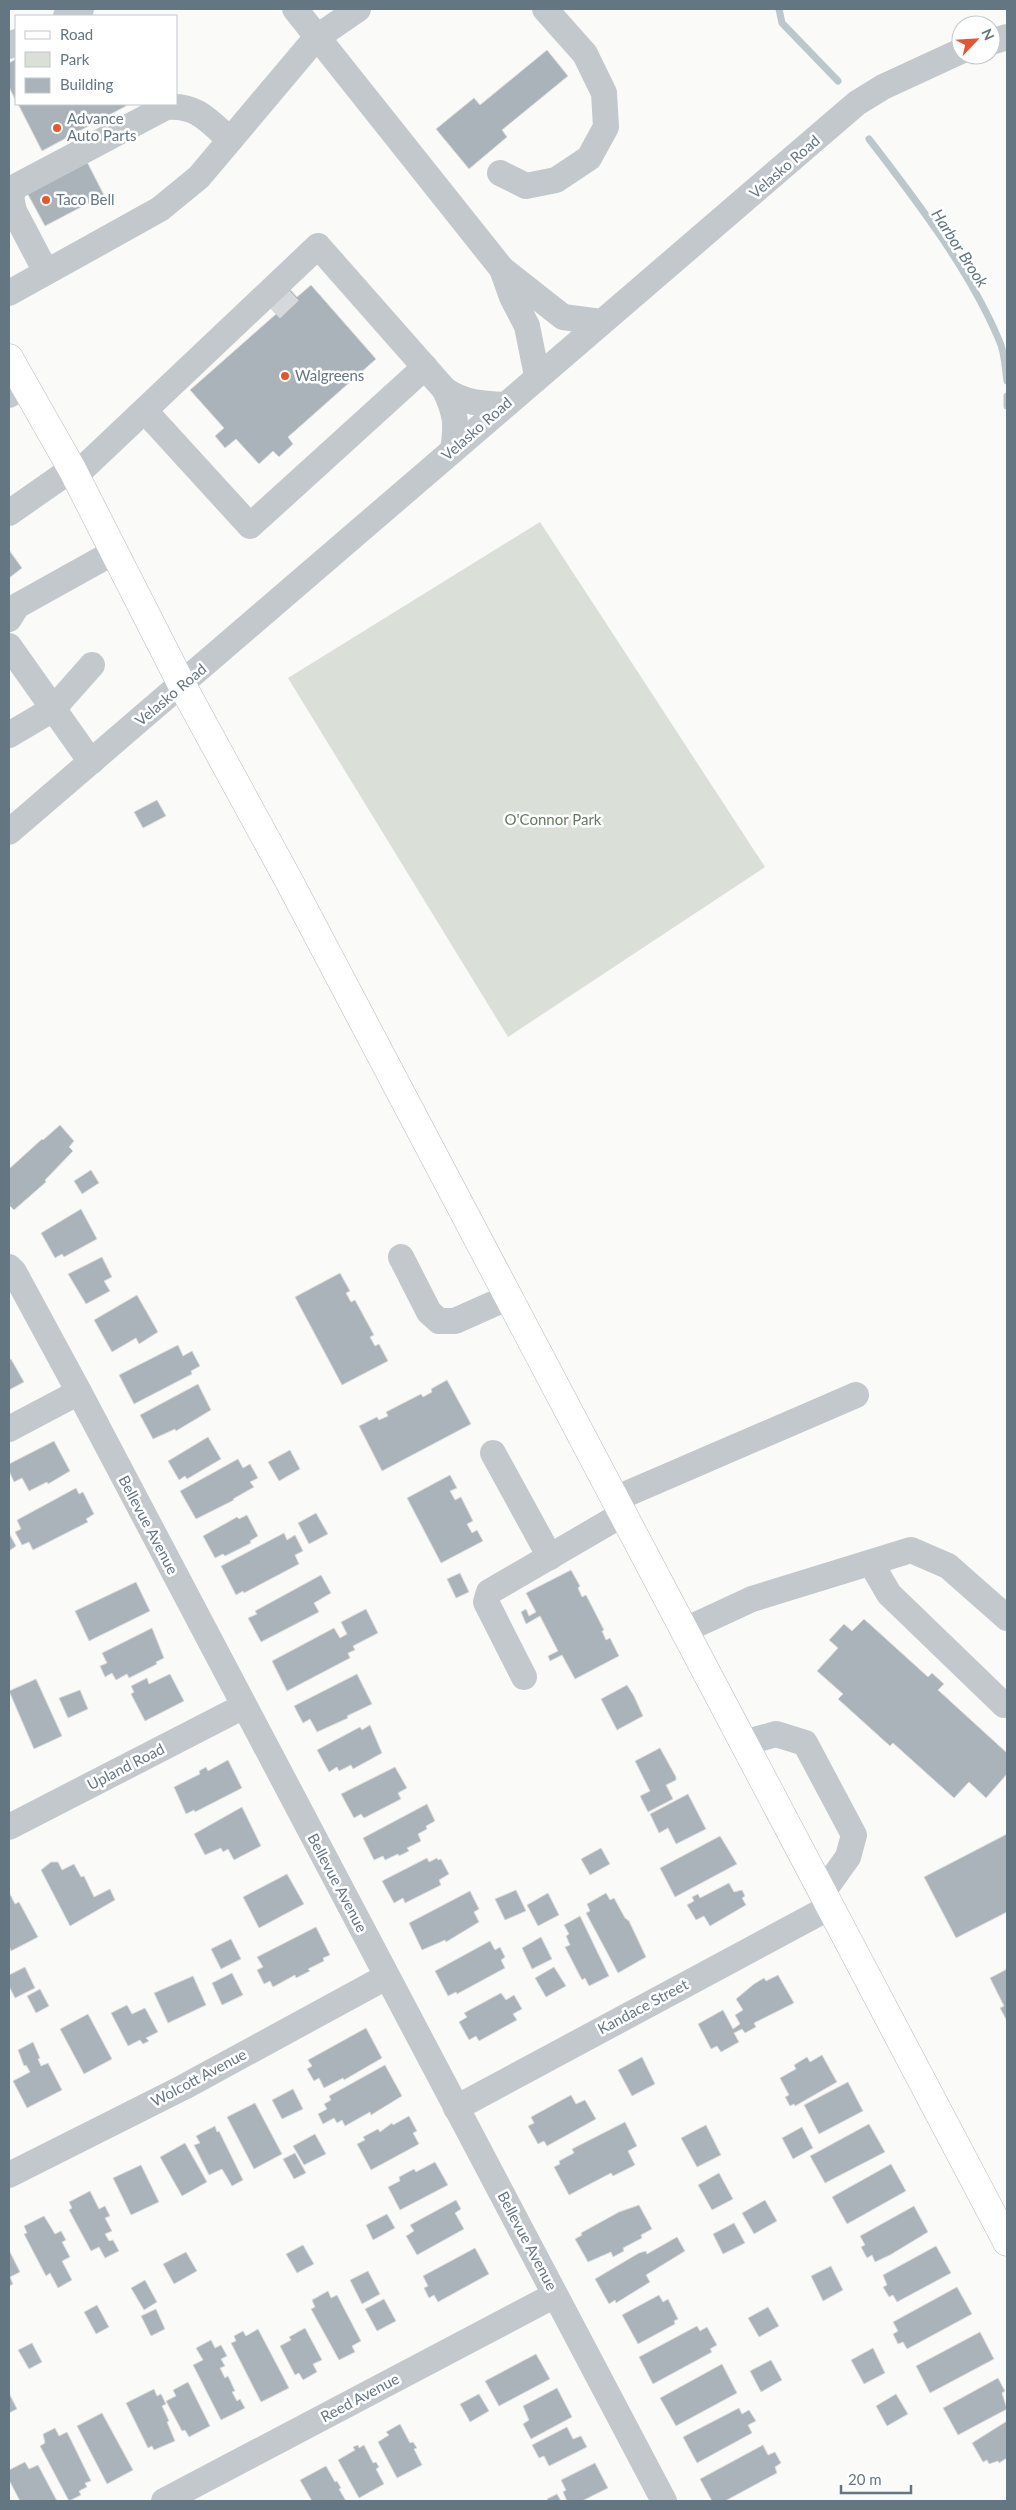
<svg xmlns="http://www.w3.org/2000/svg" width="1016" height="2510" viewBox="0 0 1016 2510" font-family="Lato,sans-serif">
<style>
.green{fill:#dadfd7}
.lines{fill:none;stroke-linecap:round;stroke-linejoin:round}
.stream{stroke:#bbc7cb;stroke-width:7}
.building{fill:#aab3b9;stroke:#dcdcda}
.minor-tunnel{stroke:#d5d9db;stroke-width:26;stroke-dasharray:26 13;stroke-linecap:butt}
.major-casing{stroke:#b5babe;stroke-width:29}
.minor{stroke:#c3c8cc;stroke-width:26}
.major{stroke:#fff;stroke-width:28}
.poi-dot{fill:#e4572e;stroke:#fff;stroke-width:2}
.labels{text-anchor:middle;stroke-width:5;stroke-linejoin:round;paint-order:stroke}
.poi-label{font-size:15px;fill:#657683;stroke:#fff;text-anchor:start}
.street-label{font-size:15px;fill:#657683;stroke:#fff}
.park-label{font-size:15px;fill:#687a64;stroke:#fff}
.water-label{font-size:16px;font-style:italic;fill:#60757c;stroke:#fff}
</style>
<rect width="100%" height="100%" fill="#fafaf8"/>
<!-- green -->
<path class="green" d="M540,522L765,867L508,1037L288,678Z"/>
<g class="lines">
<!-- stream -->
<g class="stream">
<path d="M779,9L782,23L838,81"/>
<path d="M869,139C916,200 969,269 999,340C1005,352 1005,369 1007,381"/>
<path d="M1007,396V406"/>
</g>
</g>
<!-- building -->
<g class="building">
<path d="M547,50L568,76L502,130L507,137L469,169L436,129L474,98L480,105Z"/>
<path d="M16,59V101L9,87V63Z"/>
<path d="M18,104H125L126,106L42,151Z"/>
<path d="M85,158L104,195L45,226L25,189Z"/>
<path d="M286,285L297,297L311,285L376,359L288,437L293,444L279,457L273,451L259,464L236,439L225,448L215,436L224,428L190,390L276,314L266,303Z"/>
<path d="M9,550L22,568L9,578Z"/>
<path d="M157,800L166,816L143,828L134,812Z"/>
<path d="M60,1125L74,1141L69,1147L73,1151L45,1180L46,1182L14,1210L9,1205V1169L42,1139L43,1140Z"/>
<path d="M91,1170L99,1183L82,1194L74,1181Z"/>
<path d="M81,1209L97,1239L64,1257L62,1254L55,1258L41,1233Z"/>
<path d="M102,1257L112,1277L104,1281L110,1291L86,1304L68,1274Z"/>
<path d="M340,1273L350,1291L346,1293L351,1302L355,1300L374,1335L370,1337L375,1346L379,1344L388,1361L342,1385L295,1297Z"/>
<path d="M137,1295L158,1332L139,1344L136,1338L112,1352L94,1320Z"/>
<path d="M178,1345L183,1356L192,1351L200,1366L191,1371L192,1374L134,1404L119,1375Z"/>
<path d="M11,1359L24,1382L9,1390V1360Z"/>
<path d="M447,1380L471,1424L382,1471L359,1426L377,1417L379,1420L388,1416L386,1412L421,1394L423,1397L432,1392L431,1389Z"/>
<path d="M198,1384L211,1410L176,1431L175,1429L153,1439L140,1415Z"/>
<path d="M208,1437L221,1459L187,1479L185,1476L179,1480L168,1461Z"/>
<path d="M54,1441L70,1471L48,1484L47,1482L29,1491L22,1478L14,1482L9,1471V1464Z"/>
<path d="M290,1450L300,1469L279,1481L268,1462Z"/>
<path d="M238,1459L243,1468L250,1464L258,1478L250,1482L254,1487L233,1499L234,1500L196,1519L180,1491Z"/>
<path d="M450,1475L457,1488L450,1491L455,1500L461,1497L473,1521L467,1524L472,1533L477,1530L483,1541L441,1563L407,1498Z"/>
<path d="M76,1488L79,1494L83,1492L94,1514L86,1519L88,1522L33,1550L29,1542L22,1545L15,1532L21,1529L17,1520Z"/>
<path d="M316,1513L328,1534L309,1544L298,1523Z"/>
<path d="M247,1515L258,1536L250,1541L251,1543L225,1556L223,1554L215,1558L203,1536L237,1517L239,1519Z"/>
<path d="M9,1533L16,1546L9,1551Z"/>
<path d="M284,1533L287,1540L295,1535L303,1551L295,1555L299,1564L244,1593L243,1591L236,1595L221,1566Z"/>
<path d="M571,1570L580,1586L578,1588L582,1597L586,1595L604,1630L602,1631L606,1640L610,1638L619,1656L575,1679L562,1655L550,1661L548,1656L558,1651L540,1616L526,1624L521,1612L526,1609L529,1616L536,1612L526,1593Z"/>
<path d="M460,1573L469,1592L456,1598L447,1579Z"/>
<path d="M321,1575L331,1593L314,1603L319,1612L261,1642L248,1618L257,1614L255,1611Z"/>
<path d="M136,1582L150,1611L89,1641L75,1611Z"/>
<path d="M366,1609L378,1633L353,1646L355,1650L348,1653L350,1658L287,1691L272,1661L334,1628L340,1638L347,1634L341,1622Z"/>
<path d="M864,1619L928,1677L932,1673L944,1684L938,1690L1007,1753V1774L986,1798L969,1782L954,1798L893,1743L890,1746L838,1699L843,1694L817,1671L838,1648L829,1640L844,1624L852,1631Z"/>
<path d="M152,1628L164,1658L156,1662L157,1664L129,1678L127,1674L116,1680L112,1673L105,1677L100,1666L107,1663L102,1653Z"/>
<path d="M170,1674L184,1701L145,1721L131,1694L134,1692L131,1686L147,1678L149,1684Z"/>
<path d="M357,1674L372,1704L347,1716L348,1718L317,1732L310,1719L303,1723L294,1706Z"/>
<path d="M36,1679L62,1736L34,1749L9,1691Z"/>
<path d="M627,1685L634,1696L643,1716L617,1730L601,1699Z"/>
<path d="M80,1690L88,1709L68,1718L59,1698Z"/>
<path d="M370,1725L382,1753L353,1769L351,1765L339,1771L337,1767L329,1772L317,1750L360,1727L362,1730Z"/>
<path d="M660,1748L676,1777V1780L666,1785L673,1799L648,1812L640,1796L650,1791L635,1761Z"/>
<path d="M228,1760L242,1788L195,1812L194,1810L186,1814L174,1787L200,1774L199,1771L206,1767L208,1771Z"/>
<path d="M395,1767L407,1788L398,1793L401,1799L364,1818L361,1814L354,1818L341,1794Z"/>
<path d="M688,1794L706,1829L676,1844L668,1828L659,1833L650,1814Z"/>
<path d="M427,1804L435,1821L426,1826L427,1829L418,1834L421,1841L407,1848L409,1851L399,1856L398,1854L385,1860L383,1856L374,1860L363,1838Z"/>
<path d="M242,1807L261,1846L234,1860L228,1849L223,1852L221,1848L205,1855L194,1834Z"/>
<path d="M1007,1834V1912L956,1938L924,1877Z"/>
<path d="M720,1836L737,1864L675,1897L660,1868Z"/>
<path d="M601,1848L610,1864L590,1875L581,1859Z"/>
<path d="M427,1858L429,1862L437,1858L438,1860L441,1859L449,1874L439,1880L441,1885L405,1903L403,1898L394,1903L382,1881Z"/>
<path d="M51,1862H58L62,1870L74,1864L81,1877L84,1876L94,1897L110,1889L115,1900L70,1926L41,1870Z"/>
<path d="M287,1874L304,1904L259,1928L243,1897Z"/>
<path d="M729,1883L734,1892L742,1890L745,1896L742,1898L746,1905L710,1926L704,1916L696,1920L687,1905L694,1901L692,1897L698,1894L700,1898Z"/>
<path d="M516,1890L526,1911L505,1920L495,1899Z"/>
<path d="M470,1891L479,1909L474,1912L479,1922L446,1942L445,1940L422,1950L409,1923Z"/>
<path d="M9,1892L15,1904L19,1902L38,1937L11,1951L9,1946Z"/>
<path d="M548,1893L559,1915L538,1926L527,1905Z"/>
<path d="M606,1893L610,1900L614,1898L625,1918L629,1921L646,1957L618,1973L586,1913L590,1911L587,1904Z"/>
<path d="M580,1916L609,1976L589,1986L585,1978L582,1980L565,1947L570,1945L566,1936L569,1934L564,1925Z"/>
<path d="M316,1927L330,1955L323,1958L324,1961L308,1969L310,1971L296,1978L295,1975L273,1987L270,1981L264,1984L257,1970L263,1967L257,1957Z"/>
<path d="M541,1937L552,1959L532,1969L522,1948Z"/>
<path d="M231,1939L241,1959L221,1969L211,1949Z"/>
<path d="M490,1941L495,1950L500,1947L505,1957L501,1960L505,1968L457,1994L456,1992L448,1996L435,1971Z"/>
<path d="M25,1967L35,1988L15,1998L9,1986V1975Z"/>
<path d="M554,1967L566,1986L546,1997L535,1978Z"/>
<path d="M1007,1969V2021L1000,2008L1004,2006L990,1978Z"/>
<path d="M232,1973L243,1995L222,2005L212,1983Z"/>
<path d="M778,1975L794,2003L754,2023L756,2027L745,2033L742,2029L734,2033L739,2042L721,2052L717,2046L711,2049L698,2024L723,2010L733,2029L740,2024L735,2015L743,2010L736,1999L754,1984L764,1978L766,1981Z"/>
<path d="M193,1976L206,2005L168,2023L154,1993Z"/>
<path d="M40,1989L49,2006L36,2013L27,1996Z"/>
<path d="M501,1993L506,2000L514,1995L522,2009L513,2014L517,2020L479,2041L476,2036L469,2040L459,2022L467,2017L464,2013Z"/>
<path d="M127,2005L132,2014L145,2008L158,2032L146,2038L149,2041L143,2044L140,2040L128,2046L111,2013Z"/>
<path d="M88,2014L112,2059L84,2074L60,2029Z"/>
<path d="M366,2028L382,2058L344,2080L343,2078L324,2088L319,2078L314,2081L307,2069L312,2066L308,2060Z"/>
<path d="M33,2042L40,2058L38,2059L41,2066L48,2063L62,2090L27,2108L13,2081L30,2072L26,2065L24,2066L18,2050Z"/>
<path d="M822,2055L837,2082L795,2106L794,2104L790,2106L785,2097L789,2095L780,2078L796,2069L794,2065L807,2057L810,2062Z"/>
<path d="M642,2057L655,2084L632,2096L618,2070Z"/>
<path d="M385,2065L402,2096L371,2115L370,2112L345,2126L342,2120L337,2123L334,2118L323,2124L318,2114L327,2109L324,2104L331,2100L329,2096Z"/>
<path d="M848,2082L863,2111L819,2134L804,2105Z"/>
<path d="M293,2089L303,2109L282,2119L272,2100Z"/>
<path d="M571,2095L576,2104L585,2100L596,2119L547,2146L544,2141L538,2144L528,2126L534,2123L531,2117Z"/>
<path d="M255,2103L282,2154L254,2169L227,2117Z"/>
<path d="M409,2116L417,2131L413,2133L419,2144L371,2170L357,2144L365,2140L363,2137L378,2129L380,2132L392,2123L393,2125Z"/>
<path d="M625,2122L637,2146L628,2151L635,2165L613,2176L611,2173L569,2195L554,2167L560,2164L559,2161L574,2153L572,2149Z"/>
<path d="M869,2124L885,2152L825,2183L810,2156Z"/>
<path d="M706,2125L721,2155L697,2167L681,2138Z"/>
<path d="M215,2126L217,2132L219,2131L243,2180L232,2186L222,2169L209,2175L194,2145L200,2143L196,2136Z"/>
<path d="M802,2127L813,2148L793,2159L782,2138Z"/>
<path d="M315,2134L326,2154L304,2165L293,2146Z"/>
<path d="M185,2143L207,2182L182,2196L160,2157Z"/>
<path d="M295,2153L306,2173L294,2179L283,2159Z"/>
<path d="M435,2162L448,2185L400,2210L388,2187L400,2181L399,2177L414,2169L416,2172Z"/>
<path d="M891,2164L906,2191L847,2224L832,2197Z"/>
<path d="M141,2165L159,2202L131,2215L113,2178Z"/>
<path d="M719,2173L733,2199L712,2210L698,2185Z"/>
<path d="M90,2191L99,2209L105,2206L110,2216L105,2218L112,2231L105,2234L109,2241L113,2240L119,2251L105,2258L99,2247L91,2251L69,2210L72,2208L69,2202Z"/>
<path d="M456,2200L461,2209L455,2213L464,2229L417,2255L406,2236L414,2231L410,2225Z"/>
<path d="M765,2200L777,2221L754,2234L742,2213Z"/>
<path d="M639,2205L652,2229L641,2235L642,2238L623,2248L624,2251L613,2257L611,2252L588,2262L575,2239L582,2235L581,2233L619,2212Z"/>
<path d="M914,2206L928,2232L890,2255L875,2262L872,2255L867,2258L861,2247L865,2245L860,2236Z"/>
<path d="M387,2214L395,2228L373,2240L366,2225Z"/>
<path d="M44,2216L55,2234L61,2231L66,2240L62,2242L70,2257L62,2261L72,2280L58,2288L50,2273L46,2276L24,2234L27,2233L24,2226Z"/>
<path d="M734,2223L745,2243L723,2254L713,2234Z"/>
<path d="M677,2237L685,2251L646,2275L650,2282L616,2303L615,2300L609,2304L595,2279L639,2253L646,2251L647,2254Z"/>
<path d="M303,2245L314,2264L297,2273L286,2254Z"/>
<path d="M936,2246L951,2273L897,2302L893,2295L889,2297L883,2287L887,2285L883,2275Z"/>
<path d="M475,2248L489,2274L438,2302L434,2295L429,2298L424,2288L428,2286L423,2276Z"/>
<path d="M9,2250L20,2272L10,2277L13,2284L9,2286Z"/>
<path d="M186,2252L197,2271L174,2284L163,2264Z"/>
<path d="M831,2266L843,2290L823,2301L811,2276Z"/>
<path d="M368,2271L380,2294L362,2304L350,2280Z"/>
<path d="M145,2280L157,2302L144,2310L131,2288Z"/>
<path d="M957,2287L972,2314L907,2349L903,2342L898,2344L893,2334L898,2331L893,2322Z"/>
<path d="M328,2291L331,2298L337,2295L361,2341L352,2346L355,2352L339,2360L311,2309L315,2307L312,2300Z"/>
<path d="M659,2295L663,2302L668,2299L678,2319L674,2321L675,2324L638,2344L622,2315Z"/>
<path d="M384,2299L396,2321L377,2331L365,2309Z"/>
<path d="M97,2305L109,2327L96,2334L84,2312Z"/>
<path d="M768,2307L779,2326L759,2337L748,2318Z"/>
<path d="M156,2309L165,2329L151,2336L141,2316Z"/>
<path d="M697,2326L700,2331L707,2327L717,2345L710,2349L712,2352L653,2384L639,2357Z"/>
<path d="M305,2328L322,2360L313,2364L317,2372L303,2380L299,2373L295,2375L280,2346L291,2340L289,2337Z"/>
<path d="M258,2329L289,2388L261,2402L231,2343L236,2341L234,2336L243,2331L246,2336Z"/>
<path d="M980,2332L994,2359L930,2393L916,2366Z"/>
<path d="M211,2340L215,2348L221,2345L227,2356L221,2359L225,2366L220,2368L225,2378L228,2376L235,2391L232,2392L237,2401L240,2399L245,2408L221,2420L193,2365L203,2360L196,2348Z"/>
<path d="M32,2343L42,2362L29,2369L18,2350Z"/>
<path d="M873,2348L885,2373L864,2384L851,2360Z"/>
<path d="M536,2354L550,2379L499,2406L485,2381Z"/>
<path d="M771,2360L782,2380L761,2392L750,2371Z"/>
<path d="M722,2364L737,2393L676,2426L660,2398Z"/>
<path d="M998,2378L1005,2391L1002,2393L1007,2409L958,2435L943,2408Z"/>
<path d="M188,2382L210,2426L189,2437L185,2430L182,2431L166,2401L176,2396L173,2390Z"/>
<path d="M557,2388L572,2417L531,2439L523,2424L529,2420L523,2406Z"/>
<path d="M154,2389L157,2396L161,2394L166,2404L162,2406L169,2421L167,2422L175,2441L154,2450L152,2446L148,2448L126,2403Z"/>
<path d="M9,2393L17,2409L9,2413Z"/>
<path d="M479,2394L489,2411L470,2422L460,2404Z"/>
<path d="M896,2394L908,2414L887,2426L876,2406Z"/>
<path d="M739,2408L742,2414L749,2410L756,2421L748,2425L752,2433L697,2463L683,2437Z"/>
<path d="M102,2413L133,2470L107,2484L77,2426Z"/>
<path d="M1007,2421V2458L999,2463L998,2461L989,2464L987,2460L983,2462L972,2443Z"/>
<path d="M400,2424L410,2443L413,2442L417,2448L414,2449L422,2465L397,2478L378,2442L389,2435L386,2432Z"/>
<path d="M567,2427L573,2439L581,2436L587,2447L549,2466L544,2456L539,2458L532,2445Z"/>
<path d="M55,2428L59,2436L67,2432L91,2481L85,2483L87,2487L79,2491L81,2495L69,2501L40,2446L45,2443L43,2434Z"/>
<path d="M358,2445L359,2448L364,2445L373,2463L376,2462L379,2467L376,2469L384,2484L359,2498L338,2460L355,2450L353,2447Z"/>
<path d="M763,2445L768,2455L775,2452L781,2463L775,2467L777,2473L725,2501H712L700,2479Z"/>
<path d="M25,2462L29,2469L38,2465L57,2501H20L9,2480V2470Z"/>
<path d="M595,2463L608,2488L582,2501H567L563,2492L566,2490L561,2480Z"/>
<path d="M326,2466L335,2482L337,2481L341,2488L339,2489L346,2501H312L300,2480Z"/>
<path d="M557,2494L561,2501H548L547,2499Z"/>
</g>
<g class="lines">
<!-- minor-tunnel -->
<path class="minor-tunnel" d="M271,309L291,290"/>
<defs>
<path id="major" d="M9,358L72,469L182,685L289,881L1007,2242"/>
</defs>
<!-- major casing -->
<use href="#major" class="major-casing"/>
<!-- minor -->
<g class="minor">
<path d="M295,9L502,269L563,317L601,322"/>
<path d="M66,16L81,9"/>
<path d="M991,42L1007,37"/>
<path d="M9,46L16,42"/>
<path d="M500,173L526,186L556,180L589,158L606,127L604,93L585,54L545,9"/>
<path d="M502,269L512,297L527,326L537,376"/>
<path d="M46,272L14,211L11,197L15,187L166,107C196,104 209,121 230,140"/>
<path d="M9,293L160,209L199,177L316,38L358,9"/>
<path d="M445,390C464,403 482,404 505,405"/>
<path d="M9,395L24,385"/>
<path d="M145,411L250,526L425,367"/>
<path d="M75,476L318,246L445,390C456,414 457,424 453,450"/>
<path d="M9,513L72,469"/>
<path d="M9,619L17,606L114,552"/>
<path d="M9,646L91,762"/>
<path d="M9,735L53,709L92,665"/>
<path d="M9,832L857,103L883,87L961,51"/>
<path d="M401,1257L429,1312L439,1321H455L509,1297"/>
<path d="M9,1267L14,1272L79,1392L664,2501"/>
<path d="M9,1429L79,1392"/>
<path d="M493,1453L550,1557"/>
<path d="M615,1499L856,1395"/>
<path d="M871,1563L889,1594L1004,1705H1007"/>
<path d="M685,1630L752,1599L911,1550L948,1566L1007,1618"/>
<path d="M524,1677L486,1602L489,1592L623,1514"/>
<path d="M744,1743L776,1734L805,1743L854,1835L848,1857L823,1892"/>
<path d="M9,1827L244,1706"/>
<path d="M456,2108L830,1907"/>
<path d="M9,2175L184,2087L386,1977"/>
<path d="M164,2501L555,2295"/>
</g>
<!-- major -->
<use href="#major" class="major"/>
</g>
<!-- markers -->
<g class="poi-dot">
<circle cx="57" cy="128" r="5"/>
<circle cx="46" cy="200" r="5"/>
<circle cx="285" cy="376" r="5"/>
</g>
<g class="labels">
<!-- poi labels -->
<g class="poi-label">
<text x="67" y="124">Advance<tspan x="67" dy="17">Auto Parts</tspan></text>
<text x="56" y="205">Taco Bell</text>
<text x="295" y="381">Walgreens</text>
</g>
<!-- street labels -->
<g class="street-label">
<text transform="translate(785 167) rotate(-41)" y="5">Velasko Road</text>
<text transform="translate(477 429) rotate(-41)" y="5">Velasko Road</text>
<text transform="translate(171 695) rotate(-40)" y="5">Velasko Road</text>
<text transform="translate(148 1525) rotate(62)" y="5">Bellevue Avenue</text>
<text transform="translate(126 1767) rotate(-27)" y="5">Upland Road</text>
<text transform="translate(337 1883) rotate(62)" y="5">Bellevue Avenue</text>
<text transform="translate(643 2007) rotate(-28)" y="5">Kandace Street</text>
<text transform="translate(199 2078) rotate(-28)" y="5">Wolcott Avenue</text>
<text transform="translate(527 2241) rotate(62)" y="5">Bellevue Avenue</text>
<text transform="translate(360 2398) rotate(-28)" y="5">Reed Avenue</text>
</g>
<!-- park labels -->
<g class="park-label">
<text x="553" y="825">O'Connor Park</text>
</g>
<!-- water labels -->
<g class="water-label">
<text transform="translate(960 248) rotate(57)" y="6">Harbor Brook</text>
</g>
</g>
<!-- border -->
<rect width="1016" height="2510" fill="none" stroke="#657683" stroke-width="20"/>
<!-- legend -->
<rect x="15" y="15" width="162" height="90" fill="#ffffff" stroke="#c1c8cd"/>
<rect x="25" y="31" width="25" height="8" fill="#ffffff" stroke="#c1c8cd"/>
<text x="60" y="40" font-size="15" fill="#657683">Road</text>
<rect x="25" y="52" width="25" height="15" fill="#dadfd7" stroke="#c1c8cd"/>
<text x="60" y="65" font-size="15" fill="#657683">Park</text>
<rect x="25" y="78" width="25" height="15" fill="#aab3b9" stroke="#c1c8cd"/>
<text x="60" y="90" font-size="15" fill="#657683">Building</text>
<!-- north arrow -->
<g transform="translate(976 40) rotate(65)"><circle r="24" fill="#ffffff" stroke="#c1c8cd"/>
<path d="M0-4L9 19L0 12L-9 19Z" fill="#e4572e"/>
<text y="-8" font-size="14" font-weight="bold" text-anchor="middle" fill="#657683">N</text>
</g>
<!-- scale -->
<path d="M841 2485v8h70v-8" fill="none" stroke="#657683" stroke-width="2.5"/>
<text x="848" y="2485" font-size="15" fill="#657683" stroke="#ffffff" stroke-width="4" paint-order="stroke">20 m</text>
</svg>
